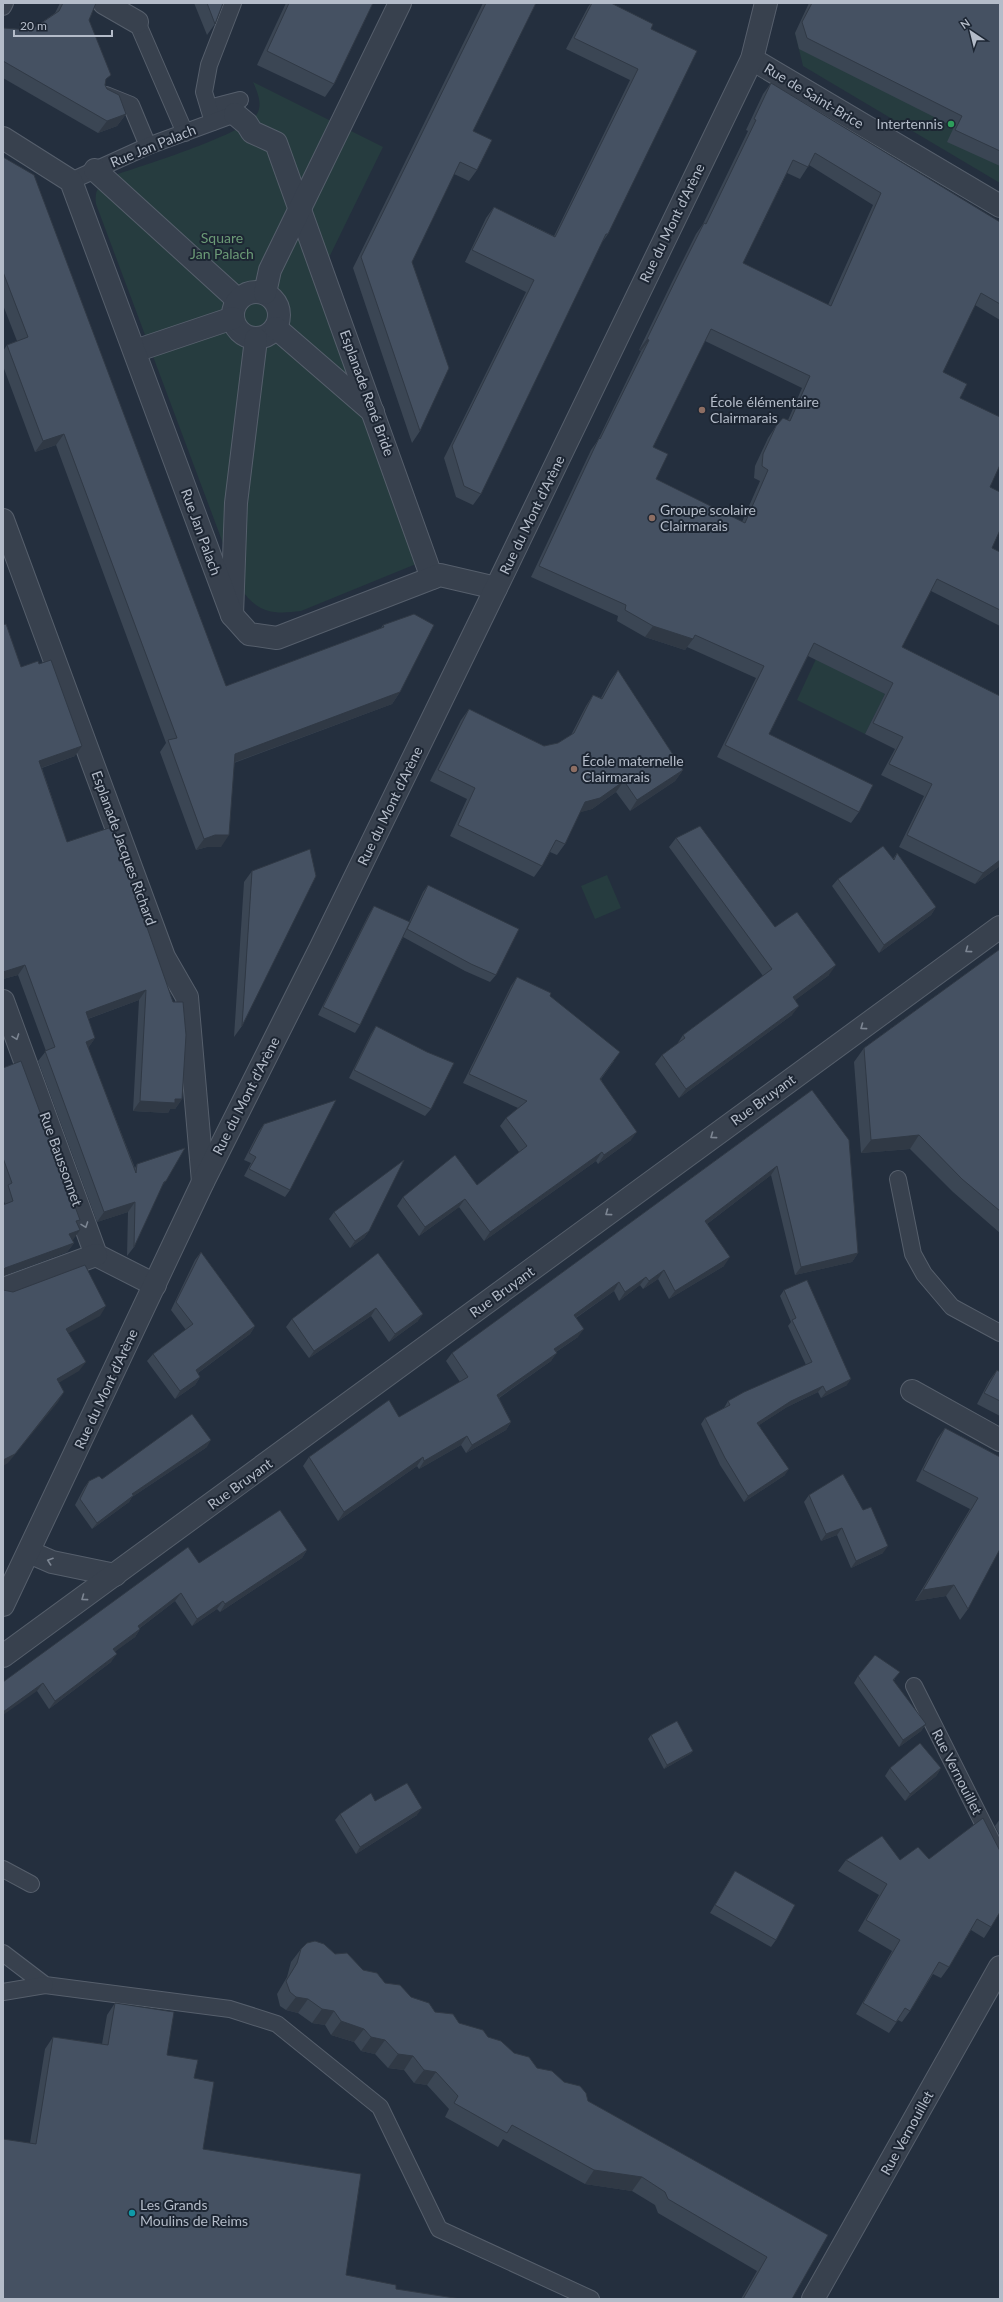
<svg xmlns="http://www.w3.org/2000/svg" width="1003" height="2302" viewBox="0 0 1003 2302" font-family="Lato,sans-serif">
<style>
.green{fill:#263c3f}
.lines{fill:none;stroke-linecap:round;stroke-linejoin:round}
.service-casing{stroke:#565f6c;stroke-width:18}
.pedestrian-casing{stroke:#565f6c;stroke-width:24}
.minor-casing{stroke:#565f6c;stroke-width:24}
.service{stroke:#38414e;stroke-width:16}
.pedestrian{stroke:#38414e;stroke-width:22}
.minor{stroke:#38414e;stroke-width:22}
.wall{fill:#3b4654;fill-rule:evenodd}
.shaded-wall{fill:#303945}
.building{fill:#455162;stroke:#303945;fill-rule:evenodd}
.oneway{stroke:#7c8592}
.leisure-dot{fill:#2e9e5b;stroke:#1d2633;stroke-width:1.5}
.education-dot{fill:#8d6e63;stroke:#1d2633;stroke-width:1.5}
.culture-dot{fill:#0f9aa8;stroke:#1d2633;stroke-width:1.5}
.labels{text-anchor:middle;stroke-width:4;stroke-linejoin:round;paint-order:stroke}
.street-label{font-size:14px;fill:#b4bcc9;stroke:#1d2633}
.poi-label{font-size:14px;fill:#b4bcc9;stroke:#1d2633;text-anchor:start}
.park-label{font-size:14px;fill:#6b9a76;stroke:#1d2633}
</style>
<rect width="100%" height="100%" fill="#242f3e"/>
<!-- green -->
<g class="green">
<path d="M1000,3V183L803,66L795,33Z"/>
<path d="M253,82L383,147L320,276L416,564L301,611C271,615 256,612 239,586L96,204C94,189 100,183 112,176C140,166 244,135 257,114C263,104 257,91 253,82Z"/>
<path d="M816,659L885,694L865,734L797,700Z"/>
<path d="M607,875L621,908L595,919L581,886Z"/>
</g>
<g class="lines">
<defs>
<g id="service">
<path d="M3,7L5,3"/>
<path d="M137,22L185,133"/>
<path d="M106,95L131,105L148,146"/>
<path d="M209,108L240,100"/>
<path d="M213,122L204,92L209,65L233,3"/>
<path d="M71,181L148,146L235,114"/>
<path d="M898,1179L913,1254L924,1274L952,1307L1000,1333"/>
<path d="M914,1686L1000,1857"/>
<path d="M3,1869L31,1884"/>
<path d="M3,1953L45,1985L230,2009L277,2024L380,2107L439,2229L591,2299"/>
<path d="M3,1992L45,1985"/>
</g>
<g id="pedestrian">
<path d="M104,3L137,22"/>
<path d="M235,114L247,124L252,132L276,143L432,578"/>
<path d="M95,170L238,300"/>
<circle cx="256" cy="315" r="23"/>
<path d="M265,293L270,270L400,3"/>
<path d="M276,328L373,412"/>
<path d="M135,351L233,318"/>
<path d="M3,520L164,957L187,997L203,1182"/>
<path d="M232,615L236,503L256,339"/>
</g>
<g id="minor">
<path d="M752,59L1000,206"/>
<path d="M3,138L71,181L232,615L249,634L277,638L440,575L496,588"/>
<path d="M3,1001L96,1255L155,1285"/>
<path d="M3,1289L96,1255"/>
<path d="M912,1391L1000,1440"/>
<path d="M29,1552L52,1562L115,1575"/>
<path d="M3,1605L203,1182L321,947L484,613L752,59L766,3"/>
<path d="M3,1656L1000,927"/>
<path d="M813,2299L1000,1967"/>
</g>
</defs>
<!-- service casing -->
<use href="#service" class="service-casing"/>
<!-- pedestrian casing -->
<use href="#pedestrian" class="pedestrian-casing"/>
<!-- minor casing -->
<use href="#minor" class="minor-casing"/>
<!-- service -->
<use href="#service" class="service"/>
<!-- pedestrian -->
<use href="#pedestrian" class="pedestrian"/>
<!-- minor -->
<use href="#minor" class="minor"/>
</g>
<!-- wall -->
<g class="wall">
<path d="M60,3H96L89,20L105,83V85L107,89L126,114L117,126L98,133L3,78V28L31,30L55,13Z"/>
<path d="M194,3H223L215,24L207,35Z"/>
<path d="M286,3H373L334,84L325,97L257,65Z"/>
<path d="M483,3H536L473,131L477,170L469,181L454,174L412,262L420,431L412,443L353,268Z"/>
<path d="M591,3H611L651,29L608,234L601,244L481,494L473,505L456,497L444,458L526,292L465,262L486,218L494,207L554,236L630,80L566,49L588,7Z"/>
<path d="M809,3H1000V166L947,142L954,127L799,49L795,33Z"/>
<path d="M771,83L1000,222V320L975,305L943,372L960,398L990,487L992,548L1000,552V626L931,591L902,647L1000,866L975,884L899,847L924,796L881,775L895,749L865,734L885,694L808,656L769,734L859,812L851,823L717,757L756,678L687,647L685,650L645,637L617,621L618,616L531,577L591,450L598,440L641,351L639,350L672,282L696,234L703,224L748,131L746,130L763,94ZM809,165L873,205L828,305L743,263L787,173L800,179ZM705,341L802,388L788,420L776,426L768,438L755,466L754,478L760,481L742,522L656,479L653,447Z"/>
<path d="M3,157L226,686L381,628L383,625L400,692L392,704L234,763L221,847H207L196,850L160,752L166,743L56,445L35,452L3,366V351L7,345L17,341L3,305Z"/>
<path d="M3,625L21,667L75,756L42,768L67,842L112,827L182,1099L175,1109H170L168,1113L133,1111L139,1000L88,1019L95,1038L88,1048L135,1168L137,1164L160,1190L134,1247L127,1256L128,1212L97,1222L38,1061L46,1051L18,975L3,979Z"/>
<path d="M618,670L683,770L675,781L630,811L616,792L592,809L580,812L565,844L557,855L550,852L542,866L534,877L450,836L467,799L430,781L461,720L469,709L544,746L558,743L571,735L586,706L593,695L601,698L610,681Z"/>
<path d="M676,838L829,975L795,1000L792,1015L679,1098L655,1064L662,1055L677,1044L683,1035L763,976L669,847Z"/>
<path d="M897,853L936,907L931,915L879,953L832,886L838,879L893,859Z"/>
<path d="M252,871L242,1026L234,1037L244,882Z"/>
<path d="M428,885L496,975L490,982L465,971L403,937L360,1025L355,1033L318,1015L369,914L374,906L409,922L423,892Z"/>
<path d="M1000,949V1233L953,1192L910,1149L861,1153L854,1062L864,1048Z"/>
<path d="M517,977L550,996L614,1061L601,1079L631,1140L598,1164L596,1161L484,1241L459,1207L419,1236L397,1206L403,1197L477,1185L519,1152L500,1126L506,1118L518,1108L463,1083L511,986Z"/>
<path d="M376,1026L431,1109L425,1116L349,1078L371,1034Z"/>
<path d="M3,1068L77,1224L73,1240H72L74,1243L67,1252L3,1276V1205L5,1204L3,1199V1191L4,1189L3,1186Z"/>
<path d="M812,1090L858,1253L852,1262L795,1275L771,1175L707,1224L724,1266L669,1299L658,1279L643,1289L640,1285L619,1301L614,1291L576,1318L578,1337L556,1352L551,1361L499,1398L511,1422L506,1430L466,1453L461,1445L419,1469L417,1466L338,1521L303,1466L309,1457L399,1417L460,1382L446,1361L452,1353Z"/>
<path d="M264,1124L290,1190L285,1197L244,1176L251,1163L244,1160L259,1131Z"/>
<path d="M334,1212L369,1231L364,1238L350,1248L329,1219Z"/>
<path d="M201,1252L255,1326L250,1334L198,1373L200,1377L195,1385L175,1399L147,1361L153,1354L186,1330L171,1310L195,1260Z"/>
<path d="M378,1253L418,1321L389,1342L371,1316L309,1358L286,1327L292,1319Z"/>
<path d="M784,1290L847,1385L821,1398L818,1392L787,1407L759,1425L785,1475L744,1502L720,1465L701,1424L705,1418L724,1408L728,1401L806,1365L788,1326L791,1322L780,1296Z"/>
<path d="M997,1370L1000,1372V1416L977,1404L989,1381Z"/>
<path d="M945,1428L1000,1457L968,1609L960,1620L946,1596L915,1601L970,1509L916,1481L937,1439Z"/>
<path d="M207,1447L132,1497L129,1502L92,1529L75,1505L84,1488L89,1481L102,1479Z"/>
<path d="M809,1495L883,1553L851,1568L837,1535L821,1541L804,1502Z"/>
<path d="M307,1550L302,1558L220,1612L217,1609L192,1626L175,1601L140,1628V1629L135,1637L115,1651L111,1662L49,1709L37,1691L3,1682L199,1563Z"/>
<path d="M858,1676L895,1679L893,1681L926,1724L921,1731L899,1747L854,1683Z"/>
<path d="M651,1735L693,1751L690,1754L664,1769L648,1739Z"/>
<path d="M890,1768H941L936,1776L905,1801L885,1776Z"/>
<path d="M375,1801L417,1815L356,1854L335,1820L340,1814Z"/>
<path d="M1000,1819V1836L995,1826Z"/>
<path d="M929,1859L991,1927L984,1938L971,1930L949,1967L941,1978L933,1974L910,2011L902,2022L898,2020L889,2033L856,2014L892,1951L858,1931L879,1895L838,1871L846,1860H900Z"/>
<path d="M735,1871L776,1940L771,1947L710,1913L730,1879Z"/>
<path d="M301,1949L335,1954L363,1970L385,1983L411,1997L435,2012L459,2023L488,2037L514,2053L537,2068L564,2082L588,2101L828,2235L792,2299H741L757,2271L658,2213L655,2205L632,2191L585,2184L503,2139L498,2147L445,2117L449,2109L427,2085L414,2083L404,2070L388,2068L375,2054L361,2051L354,2042L331,2035L325,2025L312,2023L298,2013L286,2010L280,2006L277,1994L287,1977L291,1962Z"/>
<path d="M115,2003L167,2055L194,2078L203,2149L346,2275L396,2289L3,2299L30,2143L45,2049L53,2037L102,2044L107,2015Z"/>
</g>
<!-- shaded-wall -->
<g class="shaded-wall">
<path d="M126,114L117,126L98,133L107,121Z"/>
<path d="M647,339L649,340L641,351L639,350Z"/>
<path d="M64,434L56,445L35,452L43,441Z"/>
<path d="M653,626L693,639L685,650L645,637Z"/>
<path d="M400,692L392,704L227,765L235,754Z"/>
<path d="M82,746L75,756L32,771L39,761Z"/>
<path d="M683,770L675,781L630,811L637,800Z"/>
<path d="M624,781L616,792L592,809L578,813L585,802Z"/>
<path d="M215,835H229L221,847H207L196,850L204,839Z"/>
<path d="M1000,860V866L975,884L983,873Z"/>
<path d="M936,907L931,915L879,953L884,945Z"/>
<path d="M25,965L18,975L3,979V972Z"/>
<path d="M836,965L829,975L786,1007L793,997Z"/>
<path d="M146,990L139,1000L79,1022L86,1012Z"/>
<path d="M799,1006L792,1015L679,1098L686,1089Z"/>
<path d="M95,1038L88,1048L86,1042Z"/>
<path d="M175,1099H182L175,1109H170L168,1113L133,1111L140,1101Z"/>
<path d="M637,1132L631,1140L598,1164L604,1155Z"/>
<path d="M919,1135L910,1149L861,1153L871,1140Z"/>
<path d="M602,1152L596,1161L484,1241L490,1232Z"/>
<path d="M777,1166L771,1175L699,1230L705,1221Z"/>
<path d="M166,1181L159,1191L164,1182Z"/>
<path d="M465,1199L459,1207L419,1236L425,1227Z"/>
<path d="M135,1202L128,1212L97,1222L104,1212Z"/>
<path d="M80,1230L73,1240L63,1244L69,1234Z"/>
<path d="M369,1231L364,1238L350,1248L355,1241Z"/>
<path d="M74,1243L67,1252L3,1276V1270L5,1268Z"/>
<path d="M858,1253L852,1262L795,1275L801,1267Z"/>
<path d="M730,1257L724,1266L669,1299L675,1291Z"/>
<path d="M664,1270L658,1279L643,1289L649,1281Z"/>
<path d="M646,1277L640,1285L619,1301L625,1292Z"/>
<path d="M619,1282L614,1291L568,1323L574,1315Z"/>
<path d="M106,1306L100,1316L60,1338L66,1329Z"/>
<path d="M376,1308L371,1316L309,1358L314,1351Z"/>
<path d="M423,1314L418,1321L389,1342L395,1334Z"/>
<path d="M255,1326L250,1334L191,1378L196,1370Z"/>
<path d="M584,1329L578,1337L548,1357L554,1349Z"/>
<path d="M557,1353L551,1361L491,1403L497,1395Z"/>
<path d="M86,1362L79,1371L50,1388L57,1379Z"/>
<path d="M200,1377L195,1385L175,1399L180,1391Z"/>
<path d="M851,1379L847,1385L821,1398L826,1392Z"/>
<path d="M823,1386L818,1392L787,1407L753,1429L757,1423L791,1401Z"/>
<path d="M64,1392L58,1402L8,1463L3,1466V1460Z"/>
<path d="M511,1422L506,1430L466,1453L472,1445Z"/>
<path d="M467,1436L461,1445L419,1469L424,1461Z"/>
<path d="M211,1440L207,1447L132,1497L129,1502L92,1529L97,1523L132,1494Z"/>
<path d="M423,1457L417,1466L338,1521L344,1512Z"/>
<path d="M789,1469L785,1475L744,1502L748,1496Z"/>
<path d="M842,1528L837,1535L821,1541L826,1534Z"/>
<path d="M888,1546L883,1553L851,1568L856,1561Z"/>
<path d="M307,1550L302,1558L220,1612L225,1604Z"/>
<path d="M954,1585L946,1596L915,1601L923,1590Z"/>
<path d="M181,1593L175,1601L132,1634L138,1626Z"/>
<path d="M223,1601L217,1609L192,1626L197,1619Z"/>
<path d="M140,1629L135,1637L108,1657L113,1649Z"/>
<path d="M117,1654L111,1662L49,1709L55,1701Z"/>
<path d="M43,1683L37,1691L3,1715V1712Z"/>
<path d="M926,1724L921,1731L899,1747L903,1740Z"/>
<path d="M693,1751L690,1754L664,1769L667,1765Z"/>
<path d="M941,1768L936,1776L905,1801L910,1794Z"/>
<path d="M422,1808L417,1815L356,1854L360,1847Z"/>
<path d="M296,1997L308,1999L298,2013L286,2010Z"/>
<path d="M322,2009L334,2011L325,2025L312,2023Z"/>
<path d="M341,2021L364,2029L354,2042L331,2035Z"/>
<path d="M371,2037L385,2040L375,2054L361,2051Z"/>
<path d="M398,2054L413,2056L404,2070L388,2068Z"/>
<path d="M424,2070L436,2072L427,2085L414,2083Z"/>
<path d="M594,2170L642,2177L632,2191L585,2184Z"/>
</g>
<!-- building -->
<g class="building">
<path d="M63,3H96L89,20L111,75L106,79L105,85L107,89L119,95L126,114L107,121L3,61V28L31,30L59,11Z"/>
<path d="M207,3H223L215,24Z"/>
<path d="M289,3H373L334,84L267,51Z"/>
<path d="M486,3H536L473,131L492,140L477,170L460,162L412,262L449,368L420,431L361,257Z"/>
<path d="M592,3H611L653,24L651,29L697,51L608,234H606L481,494L464,486L452,446L534,280L472,250L494,207L555,237L638,69L574,38Z"/>
<path d="M812,3H1000V151L955,130L962,116L807,38L802,22Z"/>
<path d="M771,83L1000,222V304L981,293L943,372L967,384L960,398L1000,417V465L990,487L1000,492V530L992,548L1000,552V610L937,579L902,647L1000,696V860L983,873L907,835L932,784L889,764L903,737L873,723L893,683L814,643L769,734L873,785L859,812L725,745L764,666L695,635L693,639L653,626L625,610L626,605L539,566L599,438L600,439L649,340L647,339L680,271L704,223L706,224L756,120L754,119ZM815,153L881,193L831,306L743,263L793,160L808,167ZM711,329L810,376L790,421L783,418L776,426L763,454L762,466L768,470L745,523L656,479L668,454L653,447Z"/>
<path d="M3,157L34,175L226,686L384,627L383,625L414,614L434,625L400,692L235,754L229,835H215L204,839L168,740L177,738L64,434L43,441L7,345L28,337L3,272Z"/>
<path d="M6,624L21,667L38,661L39,664L51,660L82,746L39,761L67,842L112,827L173,1002H183L186,1035L182,1099H175V1103L140,1101L146,990L86,1012L95,1038L86,1042L136,1173L137,1164L185,1148L166,1181L164,1182L134,1247L135,1202L104,1212L45,1051L55,1047L25,965L3,972V625Z"/>
<path d="M618,670L683,770L637,800L624,781L600,798L585,802L565,844L556,840L542,866L458,825L475,788L438,770L469,709L544,746L558,743L574,733L593,695L602,699Z"/>
<path d="M700,826L775,927L797,912L836,965L793,997L799,1006L686,1089L662,1055L685,1038L683,1035L772,969L676,838Z"/>
<path d="M883,846L894,860L897,853L936,907L884,945L838,879Z"/>
<path d="M310,849L316,876L242,1026L252,871Z"/>
<path d="M428,885L519,929L496,975L471,964L407,929Z"/>
<path d="M374,906L410,922L360,1025L323,1007Z"/>
<path d="M1000,949V1211L962,1179L919,1135L871,1140L864,1048Z"/>
<path d="M517,977L551,993L550,996L620,1052L600,1079L637,1132L604,1155L602,1152L490,1232L465,1199L425,1227L403,1197L455,1155L477,1185L527,1146L506,1118L527,1101L469,1074Z"/>
<path d="M376,1026L427,1052L454,1063L431,1109L354,1070Z"/>
<path d="M21,1061L80,1220L76,1221L80,1230L69,1234L74,1243L5,1268L3,1270V1205L13,1201L8,1185L12,1183L3,1158V1068Z"/>
<path d="M812,1090L849,1140L858,1253L801,1267L777,1166L705,1221L730,1257L675,1291L664,1270L649,1281L646,1277L625,1292L619,1282L574,1315L584,1329L554,1349L557,1353L497,1395L511,1422L472,1445L467,1436L424,1461L423,1457L344,1512L309,1457L389,1400L399,1417L468,1377L452,1353Z"/>
<path d="M336,1100L290,1190L249,1169L256,1157L249,1153L264,1124Z"/>
<path d="M404,1160L369,1231L355,1241L334,1212Z"/>
<path d="M201,1252L255,1326L196,1370L200,1377L180,1391L153,1354L193,1324L176,1302Z"/>
<path d="M378,1253L423,1314L395,1334L376,1308L314,1351L292,1319Z"/>
<path d="M85,1265L106,1306L66,1329L86,1362L57,1379L64,1392L15,1454L3,1460V1290L13,1292Z"/>
<path d="M807,1280L851,1379L826,1392L823,1386L791,1401L757,1423L789,1469L748,1496L725,1458L705,1418L730,1405L728,1401L744,1392L812,1362L792,1320L796,1318L784,1290Z"/>
<path d="M997,1370L1000,1372V1401L984,1393Z"/>
<path d="M192,1414L211,1440L132,1494L134,1495L97,1523L80,1499L89,1481L99,1476L102,1479Z"/>
<path d="M945,1428L1000,1457V1549L968,1609L954,1585L923,1590L978,1498L923,1470Z"/>
<path d="M843,1474L863,1510L871,1507L888,1546L856,1561L842,1528L826,1534L809,1495Z"/>
<path d="M280,1510L307,1550L225,1604L223,1601L197,1619L181,1593L138,1626L140,1629L113,1649L117,1654L55,1701L43,1683L3,1712V1682L188,1547L199,1563Z"/>
<path d="M875,1655L900,1672L893,1680L926,1724L903,1740L858,1676Z"/>
<path d="M677,1721L693,1751L667,1765L651,1735Z"/>
<path d="M920,1743L941,1768L910,1794L890,1768Z"/>
<path d="M407,1783L422,1808L360,1847L340,1814L371,1793L375,1801Z"/>
<path d="M983,1818L1000,1851V1912L991,1927L977,1919L949,1967L939,1962L910,2011L905,2008L896,2022L863,2003L900,1940L866,1920L887,1884L846,1860L882,1836L900,1860L918,1847L929,1859Z"/>
<path d="M735,1871L795,1905L776,1940L715,1905Z"/>
<path d="M315,1941L324,1944L335,1954L347,1953L363,1970L377,1973L385,1983L400,1985L411,1997L429,2003L435,2012L453,2014L459,2023L483,2030L488,2037L501,2041L514,2053L529,2057L537,2068L552,2071L564,2082L580,2086L586,2093L588,2101L828,2235L792,2299H743L767,2257L668,2199L665,2192L642,2177L594,2170L512,2125L507,2133L454,2103L458,2096L436,2072L424,2070L413,2056L398,2054L385,2040L371,2037L364,2029L341,2021L334,2011L322,2009L308,1999L296,1997L290,1992L286,1981L297,1963L301,1949L307,1943Z"/>
<path d="M115,2003L174,2012L167,2055L198,2060L194,2078L214,2082L203,2149L361,2174L346,2275L396,2285V2289L461,2299H3V2139L36,2144L53,2037L108,2045Z"/>
</g>
<!-- one-way arrows -->
<defs><path id="oneway-chevron" d="M-2-3.5L2.5 0L-2 3.5" fill="none" stroke-width="1.6" stroke-linecap="round" stroke-linejoin="round"/></defs>
<g class="oneway">
<use href="#oneway-chevron" transform="translate(968 950) rotate(144)"/>
<use href="#oneway-chevron" transform="translate(863 1027) rotate(144)"/>
<use href="#oneway-chevron" transform="translate(16 1037) rotate(70)"/>
<use href="#oneway-chevron" transform="translate(713 1136) rotate(144)"/>
<use href="#oneway-chevron" transform="translate(608 1213) rotate(144)"/>
<use href="#oneway-chevron" transform="translate(85 1225) rotate(70)"/>
<use href="#oneway-chevron" transform="translate(50 1561) rotate(-161)"/>
<use href="#oneway-chevron" transform="translate(84 1598) rotate(144)"/>
</g>
<!-- markers -->
<circle class="leisure-dot" cx="951" cy="124" r="4"/>
<g class="education-dot">
<circle cx="702" cy="410" r="4"/>
<circle cx="652" cy="518" r="4"/>
<circle cx="574" cy="769" r="4"/>
</g>
<circle class="culture-dot" cx="132" cy="2213" r="4"/>
<g class="labels">
<!-- street labels -->
<g class="street-label">
<text transform="translate(814 96) rotate(31)" y="5">Rue de Saint-Brice</text>
<text transform="translate(153 146) rotate(-22)" y="5">Rue Jan Palach</text>
<text transform="translate(672 223) rotate(-64)" y="5">Rue du Mont d'Arène</text>
<text transform="translate(367 393) rotate(70)" y="5">Esplanade René Bride</text>
<text transform="translate(532 515) rotate(-64)" y="5">Rue du Mont d'Arène</text>
<text transform="translate(201 532) rotate(70)" y="5">Rue Jan Palach</text>
<text transform="translate(390 806) rotate(-64)" y="5">Rue du Mont d'Arène</text>
<text transform="translate(124 848) rotate(70)" y="5">Esplanade Jacques Richard</text>
<text transform="translate(246 1096) rotate(-63)" y="5">Rue du Mont d'Arène</text>
<text transform="translate(763 1100) rotate(-36)" y="5">Rue Bruyant</text>
<text transform="translate(61 1159) rotate(70)" y="5">Rue Baussonnet</text>
<text transform="translate(502 1292) rotate(-36)" y="5">Rue Bruyant</text>
<text transform="translate(106 1389) rotate(-65)" y="5">Rue du Mont d'Arène</text>
<text transform="translate(240 1484) rotate(-36)" y="5">Rue Bruyant</text>
<text transform="translate(957 1772) rotate(63)" y="5">Rue Vernouillet</text>
<text transform="translate(907 2133) rotate(-61)" y="5">Rue Vernouillet</text>
</g>
<!-- poi labels -->
<g class="poi-label">
<text x="943" y="129" text-anchor="end">Intertennis</text>
<text x="710" y="407">École élémentaire<tspan x="710" dy="16">Clairmarais</tspan></text>
<text x="660" y="515">Groupe scolaire<tspan x="660" dy="16">Clairmarais</tspan></text>
<text x="582" y="766">École maternelle<tspan x="582" dy="16">Clairmarais</tspan></text>
<text x="140" y="2210">Les Grands<tspan x="140" dy="16">Moulins de Reims</tspan></text>
</g>
<!-- park labels -->
<g class="park-label">
<text x="222" y="243">Square<tspan x="222" dy="16">Jan Palach</tspan></text>
</g>
</g>
<!-- border -->
<rect width="1003" height="2302" fill="none" stroke="#b4bcc9" stroke-width="8"/>
<!-- north arrow -->
<g transform="translate(971 32) rotate(325)" stroke="#1d2633" stroke-width="3" paint-order="stroke">
<path d="M0-3L7 15L0 10L-7 15Z" fill="#b4bcc9"/>
<text y="-6" font-size="11" font-weight="bold" text-anchor="middle" fill="#b4bcc9">N</text>
</g>
<!-- scale -->
<path d="M14 30v6h98v-6" fill="none" stroke="#b4bcc9" stroke-width="2"/>
<text x="20" y="30" font-size="12" fill="#b4bcc9" stroke="#1d2633" stroke-width="3" paint-order="stroke">20 m</text>
</svg>
